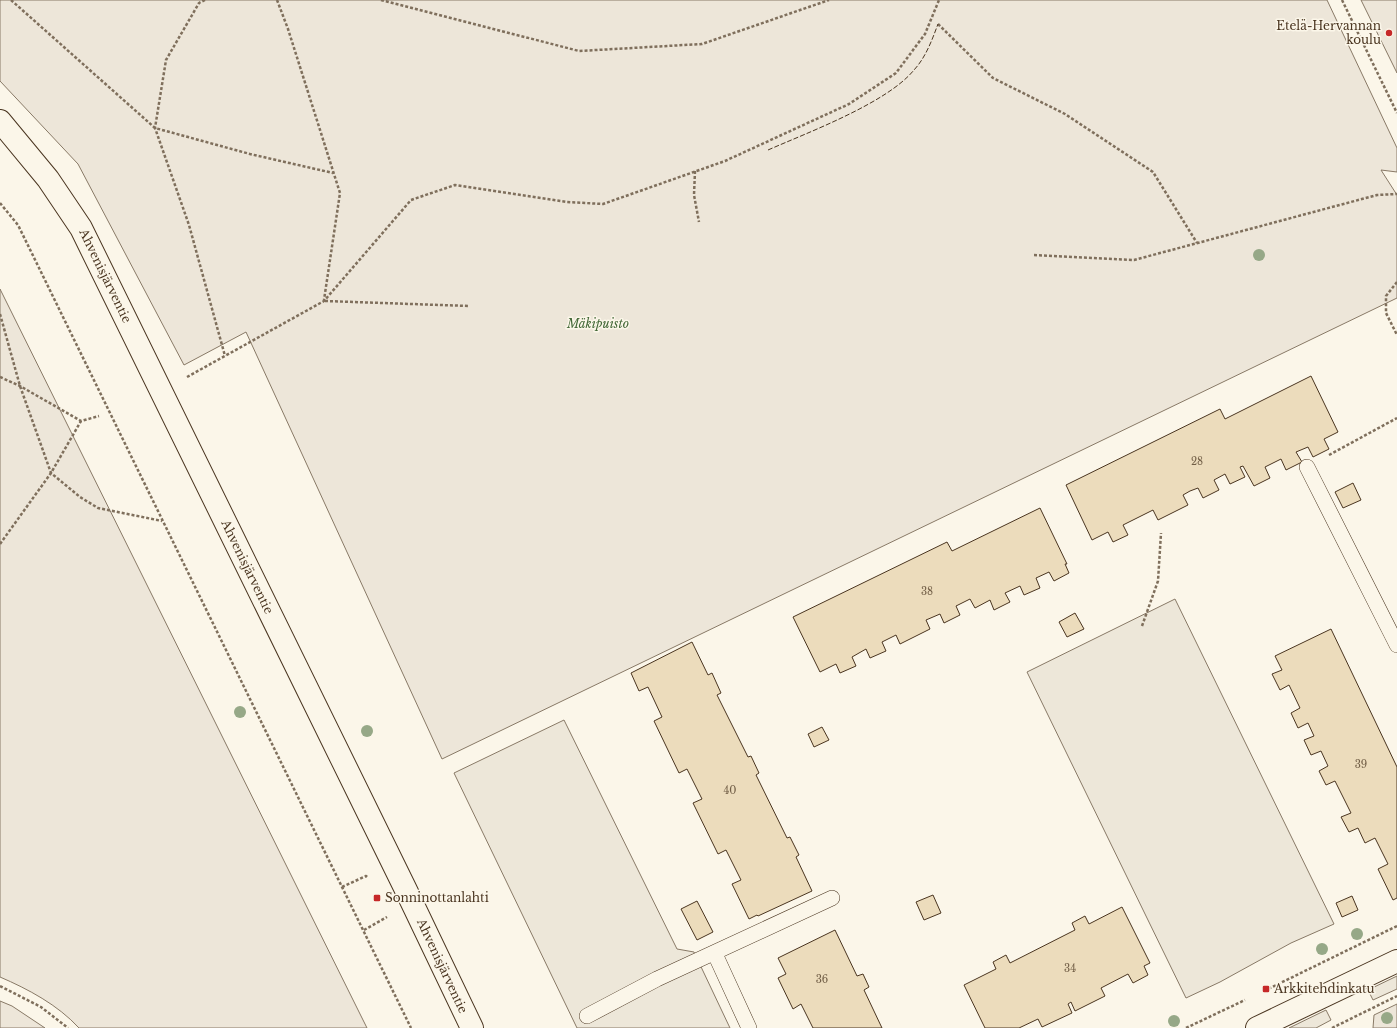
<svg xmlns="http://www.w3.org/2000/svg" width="1397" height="1028" viewBox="0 0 1397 1028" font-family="'Libre Baskerville',serif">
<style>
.green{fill:#ede6d9;stroke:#887966}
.parking{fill:#ede7d9;stroke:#887966}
.building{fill:#ecdcbc;stroke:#4a3520}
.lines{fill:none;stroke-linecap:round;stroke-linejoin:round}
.service-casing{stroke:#4a3520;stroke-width:16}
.tertiary-casing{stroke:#4a3520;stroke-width:24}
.secondary-casing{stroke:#4a3520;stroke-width:24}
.path{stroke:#7f6f5c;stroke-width:2.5;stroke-dasharray:3 2;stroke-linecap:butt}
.service{stroke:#fbf6e9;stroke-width:15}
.tertiary{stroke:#fbf6e9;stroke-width:22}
.secondary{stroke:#fbf6e9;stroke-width:22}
.fence{stroke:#4a3520;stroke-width:1;stroke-dasharray:5 2;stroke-linecap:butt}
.tree{fill:#96a887}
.poi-dot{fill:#c62828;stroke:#fbf6e9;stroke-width:1.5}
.labels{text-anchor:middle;stroke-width:3;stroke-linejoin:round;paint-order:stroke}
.number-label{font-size:10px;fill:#725f47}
.poi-label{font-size:12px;fill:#4a3520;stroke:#fbf6e9;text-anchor:start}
.street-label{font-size:12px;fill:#4a3520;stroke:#fbf6e9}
.park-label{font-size:12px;font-style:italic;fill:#436837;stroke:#fbf6e9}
</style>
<rect width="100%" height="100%" fill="#fbf6e9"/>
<!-- green -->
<g class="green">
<path d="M0,0H1327L1397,148V172L1381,170L1397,195V298L442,759L246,332L184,365L78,164L0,81Z"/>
<path d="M1361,0H1397V73Z"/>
<path d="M0,289L367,1028H79C58,1005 28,989 0,977Z"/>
<path d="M0,1001L12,1006L45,1028H0Z"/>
<path d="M1397,1004V1028H1373L1374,1015Z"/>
</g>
<!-- parking -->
<g class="parking">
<path d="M1175,599L1334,924L1291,943L1220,982L1186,998L1027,672Z"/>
<path d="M564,720L677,949L694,952L730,1028H577L454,773Z"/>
<path d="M1397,976V989L1373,1000L1368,990Z"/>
<path d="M1326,1010L1331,1020L1316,1028H1289Z"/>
</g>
<!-- building -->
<g class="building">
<path d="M1311,376L1338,432L1324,439L1329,449L1313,457L1308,447L1296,452L1302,462L1286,470L1281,459L1265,467L1270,478L1254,486L1243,466L1240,467L1245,477L1230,484L1225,474L1214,480L1219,490L1203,498L1198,488L1190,491L1183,495L1188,505L1158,520L1153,510L1123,525L1128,535L1113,542L1108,532L1092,540L1066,485L1220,409L1225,419Z"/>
<path d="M1353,483L1361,500L1343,508L1335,492Z"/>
<path d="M1040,508L1067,564H1065L1069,573L1054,581L1049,572L1036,578L1040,588L1024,595L1020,586L1005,593L1010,602L994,610L990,600L975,608L970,599L956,606L960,615L944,623L940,614L926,620L930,629L900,644L896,635L882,642L886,651L870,658L866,649L852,657L856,666L840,673L836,664L820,672L793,617L947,542L952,551Z"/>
<path d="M1075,613L1084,629L1067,637L1059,622Z"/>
<path d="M1331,629L1397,767V898L1393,900L1378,869L1388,864L1375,838L1365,843L1358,828L1349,832L1341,817L1351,813L1335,781L1326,785L1319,771L1328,766L1321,751L1311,755L1304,740L1314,736L1308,723L1298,728L1291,713L1300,708L1289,685L1280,690L1272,674L1282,670L1275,656Z"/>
<path d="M692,642L708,675L712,673L721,693L717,695L748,757L751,756L759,773L756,775L787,838L790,837L799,855L796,857L812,891L758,916L757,915L749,919L732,884L741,880L726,850L718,854L693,803L702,799L687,769L679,773L654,721L662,717L648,687L639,691L631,673Z"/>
<path d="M822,727L829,740L814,747L808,734Z"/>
<path d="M933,895L941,913L924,920L916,902Z"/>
<path d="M1352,896L1358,910L1342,917L1336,903Z"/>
<path d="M697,901L713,932L697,940L681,909Z"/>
<path d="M1122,907L1150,963L1144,966L1148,975L1133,983L1128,974L1101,988L1105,996L1075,1011L1071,1002L1068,1004L1072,1013L1042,1027L1038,1019L1019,1028H985L964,985L996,969L993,962L1006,955L1010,963L1075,930L1072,923L1085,916L1089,924Z"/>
<path d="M835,930L857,976L863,974L869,987L864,990L882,1028H813L801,1004L793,1009L778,978L786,974L778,958Z"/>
</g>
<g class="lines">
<defs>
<g id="service">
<path d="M1307,467L1397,645"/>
<path d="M715,954L749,1028"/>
<path d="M587,1016L657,979L832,898"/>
</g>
<path id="tertiary" d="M1257,1028L1397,961"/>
<path id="secondary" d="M0,121L48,179L81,228L405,888L472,1028"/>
</defs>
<!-- service casing -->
<use href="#service" class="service-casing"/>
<!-- tertiary casing -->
<use href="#tertiary" class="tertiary-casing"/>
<!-- secondary casing -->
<use href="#secondary" class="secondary-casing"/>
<!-- path -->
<g class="path">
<path d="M11,0L155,128L250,154L333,173"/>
<path d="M205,0L199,3L166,60L155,128L189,225L225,356"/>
<path d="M277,0L288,29L340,193L324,300"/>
<path d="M381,0L579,51L702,44L829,0"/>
<path d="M1342,0L1397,113"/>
<path d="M938,24L993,78L1065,114L1153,172L1197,243"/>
<path d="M695,171L694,195L699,222"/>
<path d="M0,203L18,225L411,1028"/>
<path d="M1034,255L1134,260L1377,195L1397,194"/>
<path d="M1397,282L1386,296V313L1397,335"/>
<path d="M325,301L469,306"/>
<path d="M0,314L20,386L51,473L80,497L98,508L162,521"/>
<path d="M0,377L20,386L81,421L99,416"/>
<path d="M187,377L324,301L411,200L455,185L567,202L603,204L725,161L849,104L896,73L925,34L939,0"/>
<path d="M1329,455L1397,418"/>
<path d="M0,544L51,473L81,421"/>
<path d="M1142,626L1158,581L1161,533"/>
<path d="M342,887L366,876L367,877"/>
<path d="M364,930L387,917"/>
<path d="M0,986L41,1007L68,1028"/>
<path d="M1264,991L1397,926"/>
<path d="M1186,1028L1245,1000"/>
<path d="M1332,1028L1397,996"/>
</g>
<!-- service -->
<use href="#service" class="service"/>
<!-- tertiary -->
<use href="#tertiary" class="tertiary"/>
<!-- secondary -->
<use href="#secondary" class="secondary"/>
<!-- fence -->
<path class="fence" d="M768,150C809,132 887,103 914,70C926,57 932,40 938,24"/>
</g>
<!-- trees -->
<g class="tree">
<circle cx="1259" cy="255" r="6"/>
<circle cx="240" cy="712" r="6"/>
<circle cx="367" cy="731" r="6"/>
<circle cx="1357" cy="934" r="6"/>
<circle cx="1322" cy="949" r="6"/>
<circle cx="1387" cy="1018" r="6"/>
<circle cx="1174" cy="1021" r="6"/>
</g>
<!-- markers -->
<g class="poi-dot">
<circle cx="1389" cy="33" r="4"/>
<rect x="373" y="894" width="8" height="8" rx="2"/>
<rect x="1262" y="985" width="8" height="8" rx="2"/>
</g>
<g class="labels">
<!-- number labels -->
<g class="number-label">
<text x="1197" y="465">28</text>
<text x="927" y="595">38</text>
<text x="1361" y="768">39</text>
<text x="730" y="794">40</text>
<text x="1070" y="972">34</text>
<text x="822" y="983">36</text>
</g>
<!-- poi labels -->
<g class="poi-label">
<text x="1381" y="30" text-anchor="end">Etelä-Hervannan<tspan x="1381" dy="14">koulu</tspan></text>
<text x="385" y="902">Sonninottanlahti</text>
<text x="1274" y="993">Arkkitehdinkatu</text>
</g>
<!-- street labels -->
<g class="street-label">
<text transform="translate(105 276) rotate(64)" y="4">Ahvenisjärventie</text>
<text transform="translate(247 567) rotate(64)" y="4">Ahvenisjärventie</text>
<text transform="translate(442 966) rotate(65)" y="4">Ahvenisjärventie</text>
</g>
<!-- park labels -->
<g class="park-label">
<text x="598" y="328">Mäkipuisto</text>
</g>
</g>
</svg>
